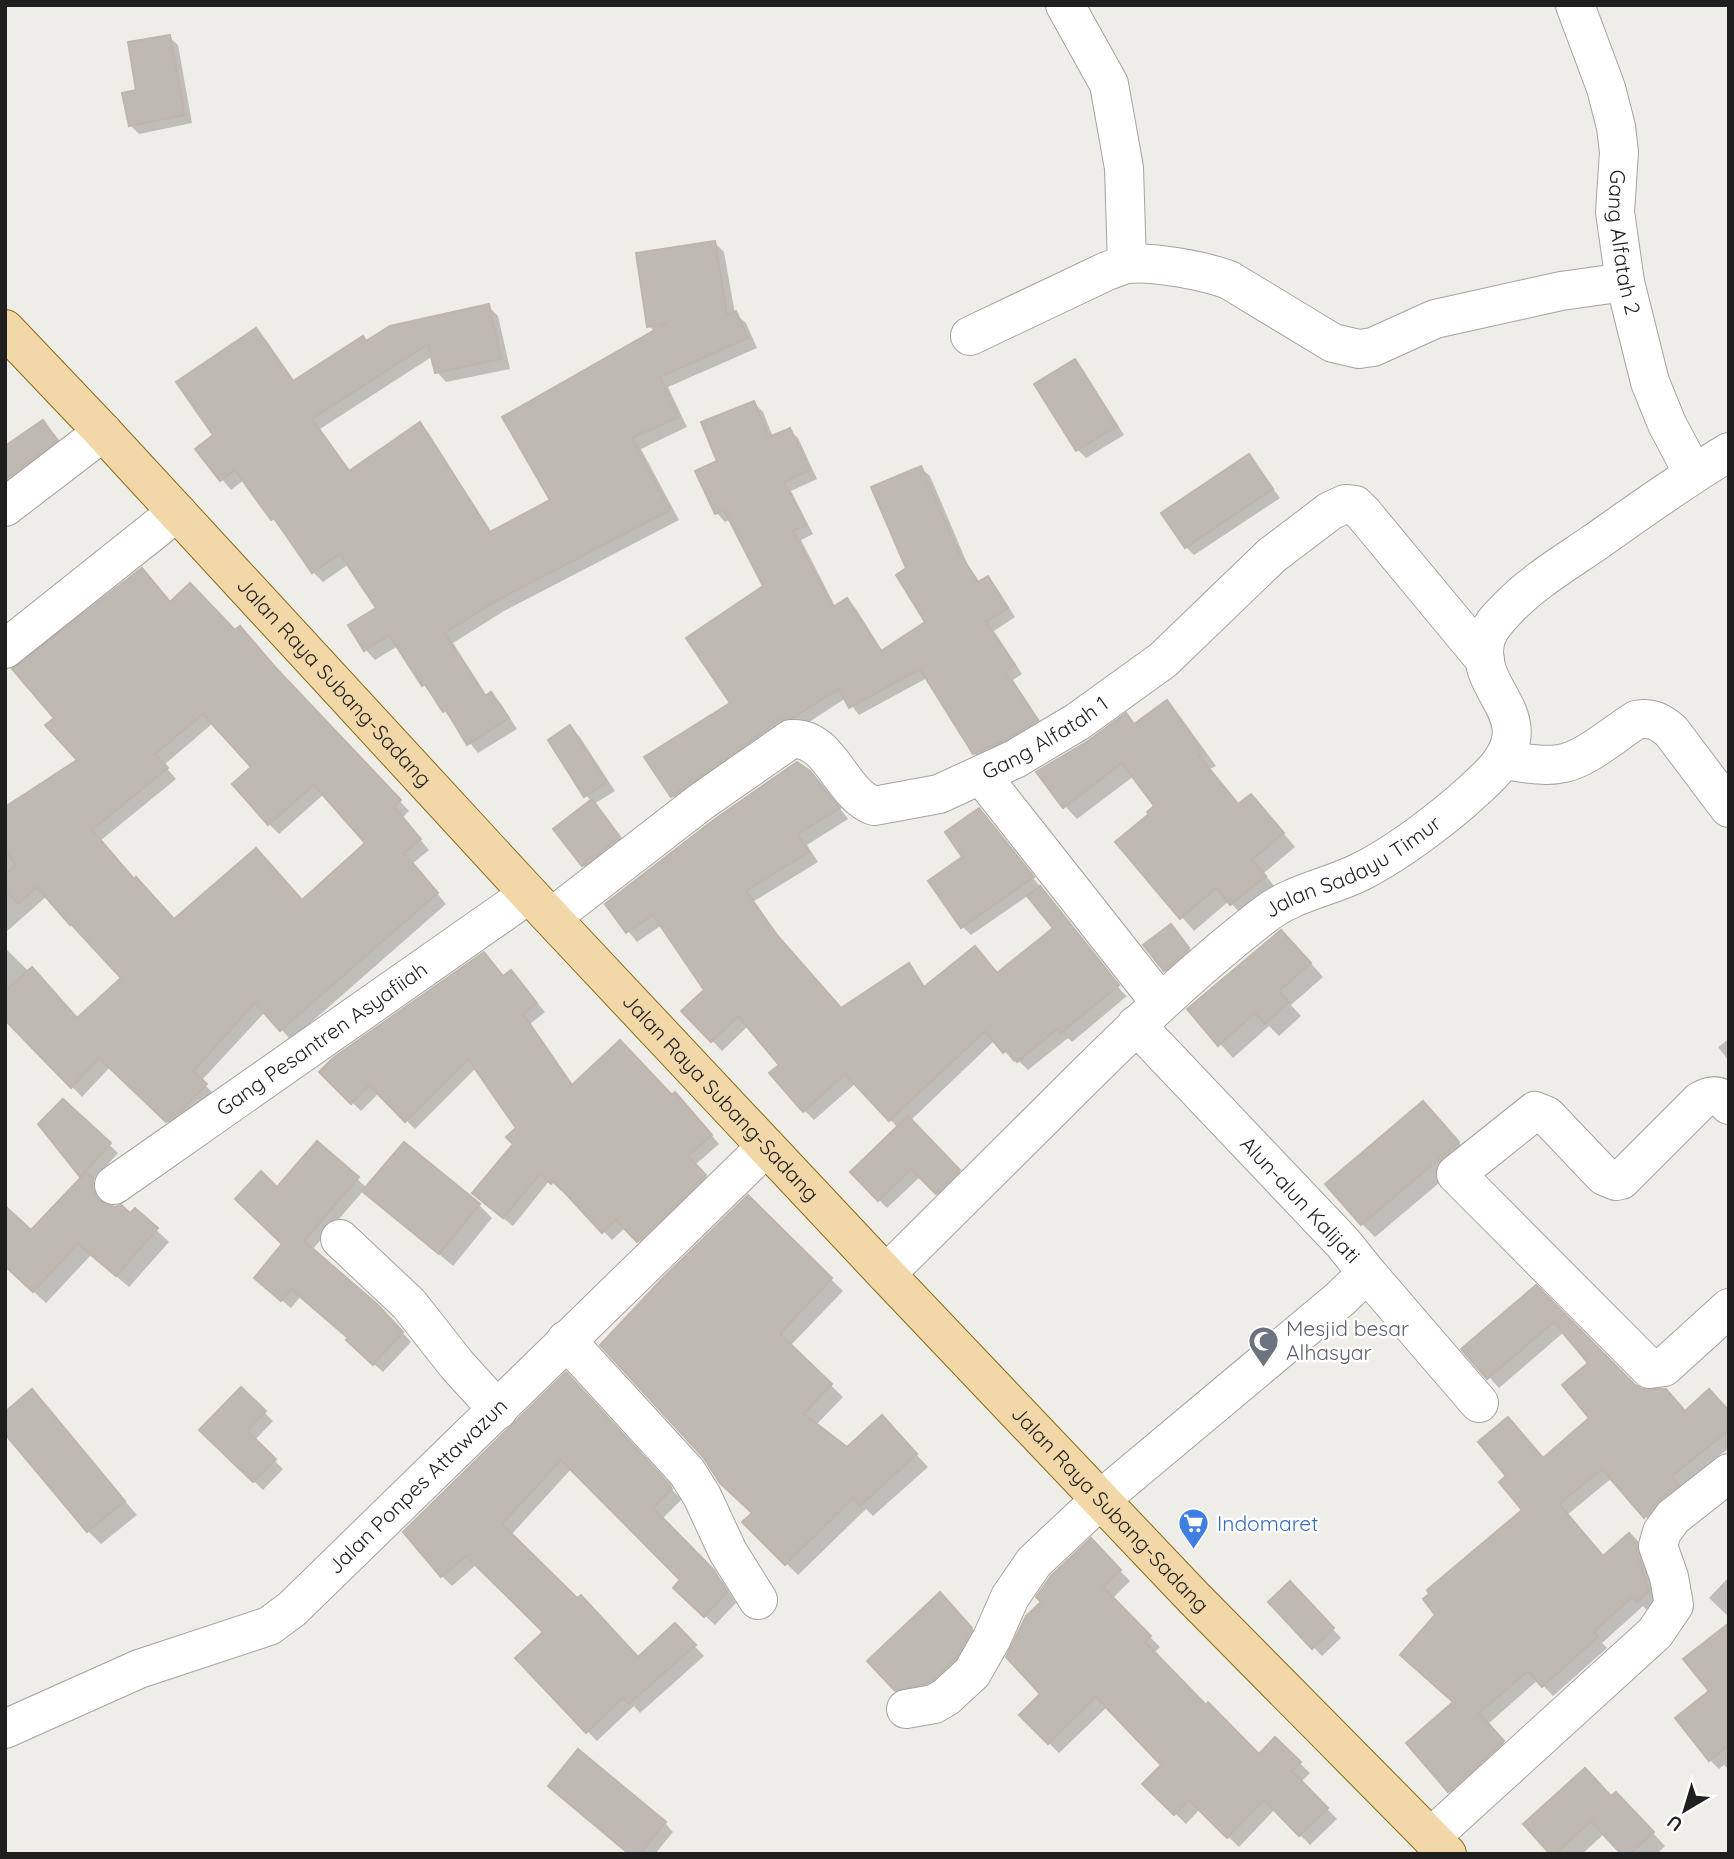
<svg xmlns="http://www.w3.org/2000/svg" width="1734" height="1859" viewBox="0 0 1734 1859" font-family="Quicksand,sans-serif">
<style>
.shadow{fill:#0003;fill-rule:evenodd}
.building{fill:#bfb9b4;stroke:#bfb5aa;stroke-width:2;fill-rule:evenodd}
.lines{fill:none;stroke-linecap:round;stroke-linejoin:round}
.minor-casing{stroke:#a3a3a3;stroke-width:40}
.tertiary-casing{stroke:#a3a3a3;stroke-width:40}
.primary-casing{stroke:#8b6b10;stroke-width:40}
.minor{stroke:#fff;stroke-width:38}
.tertiary{stroke:#fff;stroke-width:38}
.primary{stroke:#f2d8a8;stroke-width:38}
.labels{text-anchor:middle;stroke-width:5;stroke-linejoin:round;paint-order:stroke}
.street-label{font-size:21px;fill:#1f1f1f;stroke:#fff}
.worship-label{font-size:21px;fill:#5b616d;stroke:#fff;text-anchor:start}
.shop-label{font-size:21px;fill:#366cbe;stroke:#fff;text-anchor:start}
</style>
<rect width="100%" height="100%" fill="#efede7"/>
<!-- shadow -->
<g class="shadow">
<path d="M169,37L178,45L192,123L139,134L130,125L138,91Z"/>
<path d="M714,242L724,252L735,314L746,323L757,348L668,387L687,427L641,449L679,520L504,611L453,643L487,696L491,694L501,704L517,729L478,753L424,685L398,646L375,660L366,650L379,608L349,564L323,582L313,572L244,480L231,490L197,449L215,435L256,330L266,340L295,382L367,343L488,306L498,316L510,369L446,382L437,372L433,356L320,429L351,472L419,425L429,434L492,533L553,500L655,332L649,326Z"/>
<path d="M1075,362L1083,370L1124,435L1086,458L1078,450Z"/>
<path d="M754,403L763,412L773,437L789,430L798,438L817,479L791,491L813,534L801,540L836,608L847,601L856,609L883,652L927,622L909,569L921,468L930,476L967,563L980,583L987,578L996,587L1015,617L994,631L1022,674L1013,680L1045,729L983,762L974,753L927,678L859,715L846,698L681,805L673,796L647,758L732,704L765,587L731,519L725,522L717,513L719,462Z"/>
<path d="M43,422L56,436L69,454L5,502V449Z"/>
<path d="M1249,456L1280,498L1194,555L1186,547Z"/>
<path d="M171,604L235,632L284,679L409,811L402,818L429,850L412,864L446,904L291,1040L265,1012L201,1081L215,1095L177,1130L110,1067L82,1097L5,1017V948L78,1020L123,978L47,896L5,933V809L79,761ZM213,723L253,767L269,824L279,834L324,794L368,843L303,902L175,921L134,881L100,841L176,779L164,765Z"/>
<path d="M1167,703L1179,715L1216,766L1210,769L1239,805L1263,809L1295,847L1264,873L1277,890L1244,917L1229,901L1194,931L1117,842L1151,814L1156,806L1134,776L1077,819L1065,806L1089,742L1126,716L1135,725Z"/>
<path d="M570,727L579,736L615,791L594,804L632,851L596,878L583,865L592,802L586,795Z"/>
<path d="M820,783L848,819L807,845L818,862L754,901L786,946L842,1010L908,965L926,988L998,974L1056,928L1029,895L971,935L963,927L965,857L987,819L1123,993L1127,996L1072,1042L1068,1038L1028,1070L1017,1059L1014,1062L995,1040L910,1121L967,1180L945,1201L921,1176L887,1208L852,1172L898,1128L856,1083L814,1120L804,1110L781,1065L748,1026L722,1051L684,1011L706,990L662,925L637,942L607,904Z"/>
<path d="M1171,927L1197,958L1173,978L1165,970Z"/>
<path d="M1295,945L1323,977L1291,1005L1301,1016L1279,1036L1269,1026L1233,1058L1189,1009Z"/>
<path d="M493,963L504,977L519,981L545,1012L530,1024L573,1086L672,1097L684,1103L719,1144L695,1165L714,1184L647,1249L626,1227L612,1240L563,1189L561,1191L550,1180L513,1226L483,1202L515,1144L518,1129L476,1068L415,1129L379,1093L361,1111L321,1072Z"/>
<path d="M1729,1039V1061L1718,1047Z"/>
<path d="M63,1101L118,1153L93,1181L105,1193L106,1207L130,1216L135,1210L169,1242L129,1287L91,1255L46,1303L5,1265L31,1232L83,1177L41,1125Z"/>
<path d="M1423,1103L1471,1156L1375,1237L1362,1224Z"/>
<path d="M318,1143L367,1188L479,1205L492,1218L453,1266L364,1190L312,1250L387,1316L411,1342L383,1372L357,1349L350,1338L301,1296L291,1308L265,1286L284,1244L277,1190Z"/>
<path d="M748,1198L843,1291L790,1346L843,1397L816,1425L847,1449L893,1429L928,1467L873,1516L866,1509L798,1575L745,1522L754,1514Z"/>
<path d="M1536,1287L1634,1386L1685,1412H1729V1448L1680,1487L1655,1527L1612,1478L1567,1515L1603,1557L1629,1535L1646,1554L1658,1601L1648,1611L1643,1606L1602,1643L1607,1648L1553,1696L1538,1680L1488,1724L1512,1752L1459,1801L1449,1791L1455,1703L1432,1594L1525,1510L1544,1459L1592,1418L1591,1363L1564,1332L1499,1388L1464,1349Z"/>
<path d="M576,1385L679,1497L681,1500L662,1519L723,1582L736,1603L715,1625L685,1597L682,1580L572,1468L511,1535L639,1659L675,1626L704,1656L640,1713L634,1706L597,1741L517,1658L545,1632L477,1564L452,1586L442,1576Z"/>
<path d="M241,1390L273,1421L254,1441L283,1469L263,1490L201,1430Z"/>
<path d="M32,1392L137,1515L101,1544L88,1531Z"/>
<path d="M1091,1541L1130,1581L1112,1599L1160,1647L1154,1653L1206,1707L1259,1756L1275,1739L1310,1773L1301,1782L1337,1819L1310,1845L1275,1809L1239,1847L1200,1809L1186,1824L1145,1784L1163,1765L1107,1707L1059,1753L1021,1715L1043,1694V1602Z"/>
<path d="M1729,1577V1617L1709,1598Z"/>
<path d="M1290,1583L1341,1638L1322,1656L1270,1602Z"/>
<path d="M953,1607L985,1643L910,1703L869,1661Z"/>
<path d="M1729,1637V1770L1724,1765L1719,1769L1710,1760L1711,1692Z"/>
<path d="M1611,1798L1629,1807L1665,1846L1657,1854H1623L1605,1833L1582,1854H1552Z"/>
<path d="M665,1823L673,1832L655,1854H630Z"/>
</g>
<!-- building -->
<g class="building">
<path d="M170,35L185,115L129,126L122,93L136,90L128,42Z"/>
<path d="M715,241L727,315L736,311L748,338L660,377L679,417L632,438L670,510L494,602L445,633L485,696L491,692L509,718L467,745L446,710L443,712L425,684L422,686L389,635L364,651L348,625L376,608L340,554L312,573L274,518L271,520L235,470L220,481L195,449L213,435L176,382L256,328L293,381L363,336L366,341L390,326L489,304L501,359L435,373L428,344L312,419L349,471L420,422L490,532L550,500L502,417L667,323L647,327L636,253Z"/>
<path d="M1075,359L1117,426L1076,451L1034,384Z"/>
<path d="M754,401L769,437L790,428L810,470L784,482L806,525L793,531L833,607L847,598L881,651L925,622L896,575L906,568L871,487L921,466L959,553L978,582L988,576L1008,608L986,622L1015,665L1005,671L1038,720L1005,740L973,754L920,669L849,708L839,689L794,717L778,721L671,797L644,757L730,703L686,638L763,586L724,510L715,514L695,471L717,461L701,422Z"/>
<path d="M43,420L57,440L5,479V446Z"/>
<path d="M1249,454L1273,489L1185,548L1161,513Z"/>
<path d="M142,568L170,602L190,583L235,630L240,626L275,667L401,800L394,807L421,839L404,853L438,893L280,1031L255,1003L193,1071L207,1084L181,1111L166,1122L99,1058L71,1088L5,1020V991L32,967L77,1018L121,978L71,924L70,925L37,887L18,904L5,889V874L16,865L5,849V807L77,760L45,725L54,718L12,669ZM203,714L251,767L232,784L268,825L314,785L365,843L302,900L256,848L174,919L136,877L134,879L92,830L168,768L155,754Z"/>
<path d="M1167,700L1204,752L1199,756L1238,804L1251,794L1284,833L1252,860L1266,876L1230,905L1216,888L1180,919L1115,842L1149,814L1147,812L1154,806L1122,763L1063,808L1036,772L1088,741L1126,713L1134,724Z"/>
<path d="M570,725L607,782L584,797L548,740Z"/>
<path d="M797,762L810,771L840,808L798,834L809,852L746,891L776,934L841,1008L909,963L924,987L975,946L997,973L1053,928L1027,896L1040,886L1119,985L1061,1033L1057,1029L1017,1062L1007,1049L1003,1053L985,1031L889,1121L845,1074L803,1112L769,1073L779,1065L738,1016L711,1042L681,1011L704,990L653,915L626,933L605,904L715,819Z"/>
<path d="M592,799L620,837L582,866L553,829Z"/>
<path d="M979,808L1034,877L961,928L928,881L962,857L945,832Z"/>
<path d="M1171,924L1189,948L1164,971L1143,945Z"/>
<path d="M1281,930L1311,963L1279,991L1289,1002L1265,1024L1255,1013L1218,1046L1187,1009Z"/>
<path d="M484,952L503,976L511,970L537,1003L523,1014L572,1085L620,1040L672,1095L675,1092L712,1135L688,1156L706,1175L637,1242L616,1220L602,1233L554,1181L551,1184L541,1173L503,1218L472,1193L513,1144L506,1137L516,1128L468,1059L405,1122L369,1085L351,1104L319,1072L333,1058Z"/>
<path d="M63,1099L111,1143L80,1177L38,1124Z"/>
<path d="M1423,1101L1459,1142L1361,1225L1325,1184Z"/>
<path d="M908,1116L960,1170L936,1194L911,1169L878,1201L850,1172Z"/>
<path d="M317,1141L359,1177L304,1241L378,1305L403,1332L373,1365L346,1340L348,1338L291,1289L281,1301L254,1278L282,1244L235,1199L261,1171L277,1187Z"/>
<path d="M404,1142L480,1204L439,1254L362,1191Z"/>
<path d="M86,1172L93,1179L92,1188L96,1197L104,1204L115,1207L121,1205L130,1213L135,1208L158,1228L116,1276L78,1244L33,1292L5,1266V1206L31,1230Z"/>
<path d="M748,1195L832,1278L780,1334L832,1384L804,1414L847,1447L882,1415L917,1454L860,1506L853,1498L785,1565L742,1522L752,1513L720,1483L703,1457L600,1345L664,1277Z"/>
<path d="M1536,1285L1634,1384L1642,1389H1666L1685,1411L1709,1389L1729,1411V1430L1672,1476L1679,1485L1659,1500L1644,1518L1602,1469L1559,1504L1603,1556L1629,1533L1637,1542V1553L1649,1591L1637,1602L1632,1597L1594,1632L1598,1637L1542,1687L1528,1671L1479,1713L1504,1741L1448,1792L1406,1743L1453,1702L1400,1655L1435,1615L1423,1599L1429,1594L1427,1590L1522,1510L1499,1482L1506,1476L1478,1442L1508,1417L1543,1458L1589,1418L1562,1385L1588,1363L1554,1322L1487,1379L1461,1349Z"/>
<path d="M566,1372L670,1485L672,1489L653,1508L714,1570L727,1592L704,1617L673,1588L680,1580L561,1460L502,1524L577,1598L581,1595L638,1657L675,1623L696,1645L629,1704L623,1698L586,1733L515,1658L543,1632L466,1556L441,1577L403,1532Z"/>
<path d="M241,1387L266,1411L247,1431L276,1459L253,1482L199,1430Z"/>
<path d="M32,1389L125,1501L87,1532L5,1434V1412Z"/>
<path d="M1091,1538L1121,1570L1103,1587L1151,1636L1145,1642L1206,1705L1208,1702L1259,1754L1275,1737L1301,1762L1292,1771L1328,1808L1299,1836L1264,1800L1227,1838L1189,1800L1174,1815L1142,1784L1161,1765L1096,1697L1048,1744L1019,1715L1040,1694L1006,1657L1026,1616L1041,1602L1036,1597L1051,1576Z"/>
<path d="M1290,1581L1334,1628L1312,1649L1268,1602Z"/>
<path d="M940,1592L972,1628L955,1659L933,1679L926,1683L895,1691L867,1661Z"/>
<path d="M1729,1623V1745L1709,1761L1675,1718L1709,1691L1683,1659Z"/>
<path d="M578,1749L666,1822L640,1854H629L548,1786Z"/>
<path d="M1585,1768L1611,1796L1616,1792L1654,1832L1630,1854H1621L1591,1821L1555,1854H1550L1523,1824Z"/>
</g>
<g class="lines">
<defs>
<g id="minor">
<path d="M1065,5L1109,84L1124,168L1127,264"/>
<path id="s1" d="M1575,5L1606,88L1616,127L1619,152L1615,212L1625,282L1650,382L1667,424L1693,473"/>
<path d="M970,336L1107,271C1114,269 1121,265 1128,264C1153,261 1205,271 1229,280L1333,343L1359,349L1373,347L1435,319L1561,291L1625,282"/>
<path d="M5,507L103,432"/>
<path d="M5,649L177,512"/>
<path d="M1503,760C1521,762 1540,767 1559,764C1584,761 1614,734 1636,720C1651,717 1659,721 1671,731L1729,808"/>
<path d="M981,775L1160,1002"/>
<path id="s2" d="M552,917L702,801L791,739C831,736 840,794 874,806L939,794L1015,759L1077,722L1163,660L1272,555L1330,511L1345,504L1355,505L1363,513L1485,660"/>
<path d="M1729,1105C1720,1094 1712,1094 1700,1101L1621,1180L1616,1181L1604,1176L1547,1116L1535,1111L1456,1174L1650,1369L1664,1367L1729,1308"/>
<path id="s3" d="M114,1185L529,894"/>
<path d="M340,1239L409,1304L457,1365L498,1410"/>
<path d="M1367,1273L1479,1403"/>
<path d="M566,1340L687,1472L702,1496L728,1552L758,1600"/>
<path d="M906,1709L934,1704L946,1697L972,1673L992,1638L1010,1597L1034,1562L1101,1499L1340,1299L1367,1273L1343,1243L1136,1025"/>
<path id="s4" d="M5,1729L139,1669L269,1626L292,1609L766,1147"/>
<path d="M1431,1837L1655,1633L1674,1605L1669,1577L1658,1546L1662,1532L1673,1517L1729,1473"/>
</g>
<g id="tertiary">
<path id="s5" d="M886,1274C942,1218 999,1162 1055,1106C1122,1039 1188,974 1263,916C1291,893 1328,888 1360,872C1402,851 1456,809 1490,775C1546,717 1475,694 1485,643C1487,629 1499,617 1509,607C1533,582 1565,563 1594,543C1638,512 1682,480 1729,452"/>
</g>
<g id="primary">
<path id="s6" d="M5,329L103,432L529,894L886,1274L1193,1597L1447,1854"/>
</g>
</defs>
<!-- minor casing -->
<use href="#minor" class="minor-casing"/>
<!-- tertiary casing -->
<use href="#tertiary" class="tertiary-casing"/>
<!-- primary casing -->
<use href="#primary" class="primary-casing"/>
<!-- minor -->
<use href="#minor" class="minor"/>
<!-- tertiary -->
<use href="#tertiary" class="tertiary"/>
<!-- primary -->
<use href="#primary" class="primary"/>
</g>
<!-- icons -->
<defs>
<symbol id="mosque-pin" viewBox="-11 -11 22 30"><path d="M0 17L-7.5 6A9.5 9.5 0 1 1 7.5 6Z" fill="#6b7280" stroke="#fff"/><path d="M3.5-4.9A6 6 0 1 0 3.5 4.9A5 5 0 1 1 3.5-4.9Z" fill="#fff"/></symbol>
<symbol id="supermarket-pin" viewBox="-11 -11 22 30"><path d="M0 17L-7.5 6A9.5 9.5 0 1 1 7.5 6Z" fill="#3f7fe0" stroke="#fff"/><path d="M-6-5.5h2.5l.6 2H6L4.5 2H-2.5L-4.4-4H-6ZM-1.5 3.2a1.3 1.3 0 1 0 .1 0ZM3 3.2a1.3 1.3 0 1 0 .1 0Z" fill="#fff"/></symbol>
</defs>
<g fill-rule="evenodd">
<use href="#mosque-pin" x="1246" y="1324" width="35" height="47"/>
<use href="#supermarket-pin" x="1176" y="1506" width="35" height="47"/>
</g>
<g class="labels">
<!-- street labels -->
<g class="street-label">
<text dy="7" stroke="none"><textPath href="#s1" startOffset="245">Gang Alfatah 2</textPath></text>
<text dy="7" stroke="none"><textPath href="#s6" startOffset="483">Jalan Raya Subang-Sadang</textPath></text>
<text dy="7" stroke="none"><textPath href="#s2" startOffset="595">Gang Alfatah 1</textPath></text>
<text dy="7" stroke="none"><textPath href="#s5" startOffset="623">Jalan Sadayu Timur</textPath></text>
<text dy="7" stroke="none"><textPath href="#s3" startOffset="254">Gang Pesantren Asyafiiah</textPath></text>
<text dy="7" stroke="none"><textPath href="#s6" startOffset="1050">Jalan Raya Subang-Sadang</textPath></text>
<text transform="translate(1300 1200) rotate(47)" y="7">Alun-alun Kalijati</text>
<text dy="7" stroke="none"><textPath href="#s4" startOffset="488">Jalan Ponpes Attawazun</textPath></text>
<text dy="7" stroke="none"><textPath href="#s6" startOffset="1617">Jalan Raya Subang-Sadang</textPath></text>
</g>
<!-- worship labels -->
<g class="worship-label">
<text x="1286" y="1336">Mesjid besar<tspan x="1286" dy="24">Alhasyar</tspan></text>
</g>
<!-- shop labels -->
<g class="shop-label">
<text x="1217" y="1531">Indomaret</text>
</g>
</g>
<!-- border -->
<rect width="1734" height="1859" fill="none" stroke="#1f1f1f" stroke-width="14"/>
<!-- north arrow -->
<g transform="translate(1685 1810) rotate(218)" stroke="#ffffff" stroke-width="5" paint-order="stroke">
<path d="M0-5L12 26L0 18L-12 26Z" fill="#1f1f1f"/>
<text y="-10" font-size="19" font-weight="bold" text-anchor="middle" fill="#1f1f1f">U</text>
</g>
</svg>
